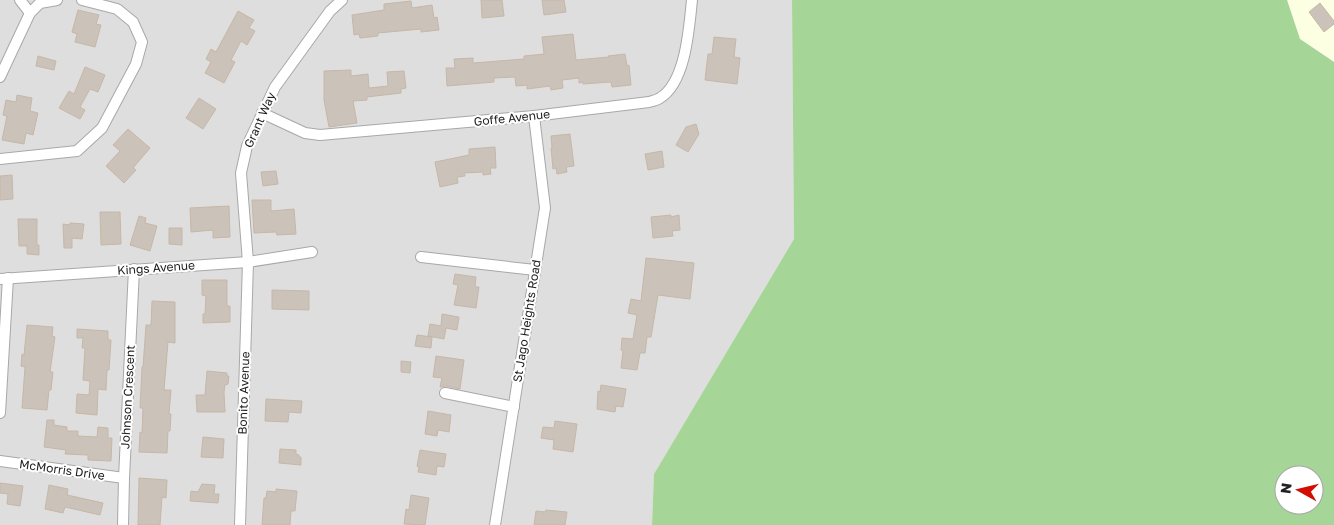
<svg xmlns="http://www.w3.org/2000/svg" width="1334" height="525" viewBox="0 0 1334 525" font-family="'Golos Text',sans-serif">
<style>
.residential{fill:#dfdede}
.education{fill:#fdffe3}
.forest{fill:#a6d598;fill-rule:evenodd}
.building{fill:#cbc2b9;stroke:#c6b7a8}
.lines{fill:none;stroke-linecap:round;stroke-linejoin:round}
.minor-casing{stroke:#a8a8a8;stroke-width:12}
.minor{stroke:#fff;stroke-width:10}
.labels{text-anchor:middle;stroke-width:4;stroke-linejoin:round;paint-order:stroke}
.street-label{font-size:12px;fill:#212121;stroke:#fff}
</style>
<rect width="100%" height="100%" fill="#f2efe7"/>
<!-- residential -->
<path class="residential" d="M0,0H792L794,239L654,474L652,525H0Z"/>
<!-- education -->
<path class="education" d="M1287,0H1334V62L1300,39Z"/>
<!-- forest -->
<path class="forest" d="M792,0H1287L1300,39L1334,62V525H652L654,474L794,239ZM1284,475H1314V505H1284Z"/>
<!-- building -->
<g class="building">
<path d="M481,0H502L504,16L482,18Z"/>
<path d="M542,0H564L566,12L544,15Z"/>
<path d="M411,1L412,8L432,5L434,18L437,17L439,30L421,32V29L378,33V36L360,38L359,34L354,35L352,15L384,10V4Z"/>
<path d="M1320,3L1334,21V24L1324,32L1309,12Z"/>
<path d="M78,10L99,15L96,24L101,25L95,47L75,42L77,34L72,32Z"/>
<path d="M238,11L254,20L249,28L255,31L247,45L241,41L231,60L235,62L224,83L205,73L211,62L206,59L211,49L216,52Z"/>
<path d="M573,34L576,60L609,57L608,56L625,54L627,66L629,65L631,85L612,87L611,82L583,84V82L579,83V78L562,80L563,88L551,90L550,86L527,89V85L516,86L515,77L494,78V82L447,86L446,68H455L454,59L473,58V63L524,59V56L544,54L542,37Z"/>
<path d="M714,37L736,39L734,57L740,58L737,84L705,80L708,54H712Z"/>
<path d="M38,56L56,61L54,70L36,66Z"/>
<path d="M85,67L105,75L98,92L90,89L80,107L85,110L80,119L59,108L69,91L74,94Z"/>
<path d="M351,70V76L368,74L369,88L388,86L387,72L404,71L406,88L401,89V93L367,97V100L353,101L357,123L329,127L324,100V71Z"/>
<path d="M17,95L32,98L30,111L38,113L33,135L26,133L24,144L2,140L7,116L3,115L6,100L16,102Z"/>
<path d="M199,98L216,109L203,129L186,118Z"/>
<path d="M696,124L699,134L688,152L676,145L686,127Z"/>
<path d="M128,129L150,148L133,168L136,170L124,183L106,166L120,151L113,145Z"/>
<path d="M570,134L574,166L566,167L567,172L557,174L556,168L553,169L551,148H552L551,136Z"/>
<path d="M495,147L496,168H490L491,174L483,175V172L464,173L465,176L457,177L458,183L440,187L435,162L469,155V149Z"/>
<path d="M662,151L664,167L648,170L645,154Z"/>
<path d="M276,171L278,184L263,186L261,172Z"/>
<path d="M12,175L13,199L0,200V176Z"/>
<path d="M252,200H271V211L294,209L296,234L277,235L276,232L254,233Z"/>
<path d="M229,206L230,237L213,238V230L191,232L190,208Z"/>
<path d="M100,212H120L121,244L101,245Z"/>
<path d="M671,215V217L679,215L680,230L672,231L673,236L653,238L651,217Z"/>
<path d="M139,216L146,218L145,223L157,226L150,251L130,245Z"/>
<path d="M18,219H37V245H39V255L27,254V246H19Z"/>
<path d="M70,223L84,224L82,239L72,238V248H64L63,224L70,225Z"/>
<path d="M169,228H182V245L169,244Z"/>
<path d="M646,258L694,263L690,299L658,295L651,337H647L645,353H640L637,370L621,368L623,351L621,350L622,338L633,339L637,315L628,313L631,299L641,301Z"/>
<path d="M455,274L476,277L475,287H479L476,308L454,305L458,285L453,284Z"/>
<path d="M202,280H227V306H230V322L203,323V314H205L206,296L202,295Z"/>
<path d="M272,290L309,291V310L272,309Z"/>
<path d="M152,301L175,302V343L168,342L164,390H171L169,414H171L170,431H168L167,453L139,452L140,432L142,433L143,408H140L142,367H143L146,325H151Z"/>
<path d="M442,314L459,317L457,330L446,328L444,339L428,336L430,324L441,326Z"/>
<path d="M27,325L53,327L52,336L55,337L50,372H53L51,390H49L47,410L22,408L25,367L21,366L22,354L24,355Z"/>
<path d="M77,329L108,331V340H111L109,370H107L106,390L98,389L97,415L76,413L77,394L89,395L90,381L83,380L85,348H82L83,338H77Z"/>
<path d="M417,335L432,337L431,348L415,346Z"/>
<path d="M436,356L464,360L460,389L446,386L440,387L442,378L433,377Z"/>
<path d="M401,361L411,362L410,373L401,372Z"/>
<path d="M207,371L227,373V376H229L228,384L225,385L224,392L225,412H197L196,395H205Z"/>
<path d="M601,385L626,389L623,407L616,406L615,412L597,409L598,391L600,392Z"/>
<path d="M266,399L302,401L301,413L289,412L288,422L265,421Z"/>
<path d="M428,411L451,415L449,432L438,430L437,436L425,434Z"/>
<path d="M47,420H54V425L67,427V431H78V436L97,437L98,427L108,428V438H112L111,461L88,460V455L65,454L66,450L44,447Z"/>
<path d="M555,421L577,424L573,452L553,449L554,440L541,438L543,427L554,428Z"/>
<path d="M203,437L224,439L223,458L201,457Z"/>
<path d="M280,449L296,450V454L299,455V457H301V465L279,463Z"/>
<path d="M420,450L446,454L444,467L437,466L436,475L418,472L419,467L417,466Z"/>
<path d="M139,478L167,480L166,498L162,497L160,525H138Z"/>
<path d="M0,483L23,486L20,506L7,504L8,494L0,493Z"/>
<path d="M202,484L215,485L214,494H219L218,503L190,501L191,491L198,492Z"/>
<path d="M49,485L68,489L67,495L103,503L100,515L65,507L63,513L45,509Z"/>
<path d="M276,489L297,491L295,511H291L290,525H262L264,498H266L267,491L276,492Z"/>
<path d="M411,495L429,498L425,525L404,524L406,509L409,510Z"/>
<path d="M546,510L567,512L565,525H534L536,511L545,512Z"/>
</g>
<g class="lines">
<defs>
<g id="minor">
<path d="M20,0L30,13"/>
<path d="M0,77L30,13L40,3L57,0"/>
<path d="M262,113L305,133L320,135L534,116L649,102C653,101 657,100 660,98C686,82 689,28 692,0"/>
<path d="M0,159L77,151L102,128L136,64L142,42L133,22L117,9L82,0"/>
<path d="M421,257L535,270"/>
<path d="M0,279L248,262L312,252"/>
<path d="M445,393L514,407"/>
<path d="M0,413L8,278"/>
<path d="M0,461L124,478"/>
<path d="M123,525L124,478L134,269"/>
<path d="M240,525L248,262L241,173L247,146L275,87L330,11L342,0"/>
<path d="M495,525L545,208L534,116"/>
</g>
</defs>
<!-- minor casing -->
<use href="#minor" class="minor-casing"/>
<!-- minor -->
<use href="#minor" class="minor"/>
</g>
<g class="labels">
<!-- street labels -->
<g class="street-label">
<text transform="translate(512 118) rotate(-6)" y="4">Goffe Avenue</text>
<text transform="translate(260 120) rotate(-66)" y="4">Grant Way</text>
<text transform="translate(156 268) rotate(-4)" y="4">Kings Avenue</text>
<text transform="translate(527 321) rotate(-81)" y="4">St Jago Heights Road</text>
<text transform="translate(244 393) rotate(-88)" y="4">Bonito Avenue</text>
<text transform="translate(128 397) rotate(-87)" y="4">Johnson Crescent</text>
<text transform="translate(62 470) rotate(8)" y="4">McMorris Drive</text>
</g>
</g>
<!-- north arrow -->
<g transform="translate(1299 490) rotate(278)"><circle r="24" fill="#ffffff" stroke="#a6a6a6"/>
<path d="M0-4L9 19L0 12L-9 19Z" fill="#d20e00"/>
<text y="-8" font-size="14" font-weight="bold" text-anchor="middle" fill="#212121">N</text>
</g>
</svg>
